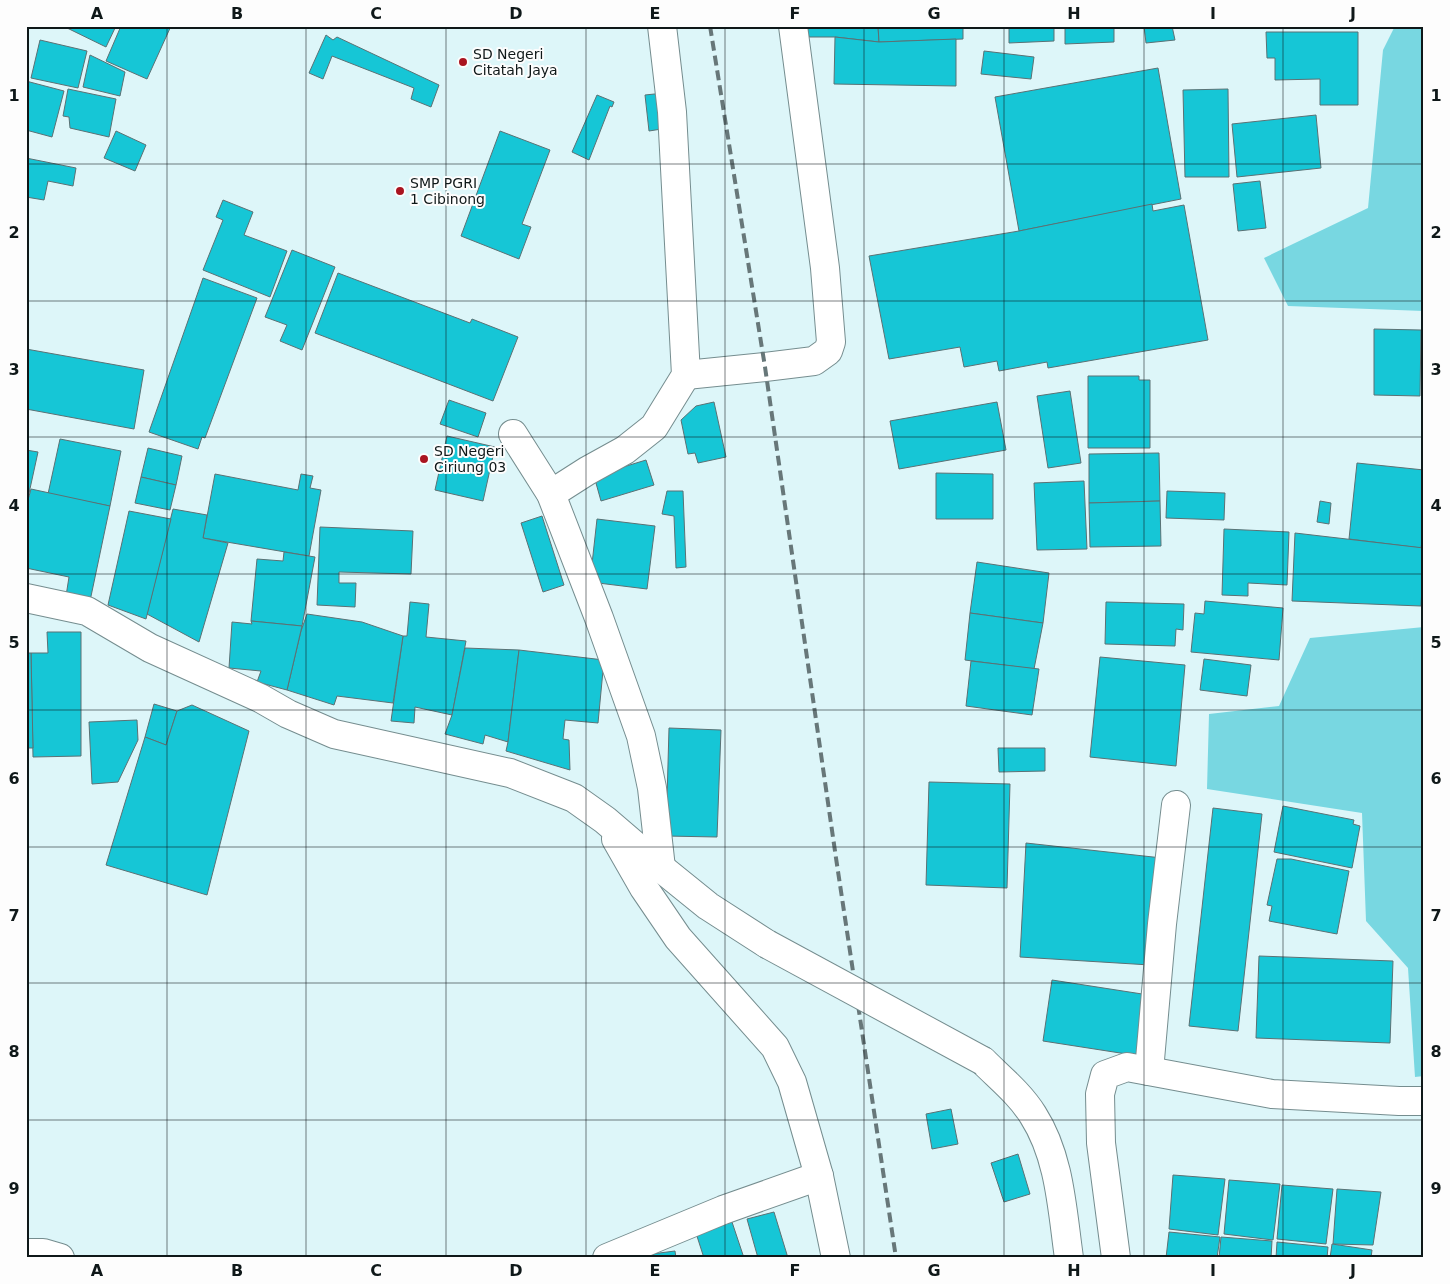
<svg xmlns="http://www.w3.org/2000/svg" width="1450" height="1284" viewBox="0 0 1450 1284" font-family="'DejaVu Sans',sans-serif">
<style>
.green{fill:#78d7e1}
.building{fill:#16c6d6;stroke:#5b7174}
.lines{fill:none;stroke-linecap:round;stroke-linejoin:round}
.minor-casing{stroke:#758d8f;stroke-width:30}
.minor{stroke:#fff;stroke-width:28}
.rail{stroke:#677779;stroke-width:4;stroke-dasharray:10 5;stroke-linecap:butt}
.minor-bridge-casing{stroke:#758d8f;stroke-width:30;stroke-linecap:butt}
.minor-bridge{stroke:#fff;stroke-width:28}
.grid{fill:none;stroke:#0f1819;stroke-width:1;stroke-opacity:0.55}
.poi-dot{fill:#a91420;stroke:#fdfdfd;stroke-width:2}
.labels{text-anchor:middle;stroke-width:4;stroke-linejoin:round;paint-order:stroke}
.poi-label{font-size:14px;fill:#0f1819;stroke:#fdfdfd;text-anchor:start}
.neatline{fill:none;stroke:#0f1819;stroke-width:2}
.grid-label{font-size:16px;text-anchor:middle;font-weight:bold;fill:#0f1819}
</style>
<rect width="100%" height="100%" fill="#ddf6f9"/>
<!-- green -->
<g class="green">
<path d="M1395,26H1424V311L1288,306L1264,258L1368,208L1383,50Z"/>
<path d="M1424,627V1076L1415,1077L1408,968L1366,921L1362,813L1207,789L1209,714L1279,706L1310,638Z"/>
</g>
<!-- building -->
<g class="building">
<path d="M63,26H116L106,47Z"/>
<path d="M121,26H171L147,79L106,61Z"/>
<path d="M807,26H878L879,42L835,37H809Z"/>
<path d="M878,26H963V39L879,42Z"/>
<path d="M1009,26H1054V41L1009,43Z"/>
<path d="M1065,26H1114V42L1065,44Z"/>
<path d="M1144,26H1172L1175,40L1146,43Z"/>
<path d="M1266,32H1358V105H1320V79L1275,80V58H1267Z"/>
<path d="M326,35L333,40L337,37L439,85L431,107L411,99L414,88L332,56L323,79L309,73Z"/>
<path d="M835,37L879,42L956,39V86L834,84Z"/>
<path d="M40,40L87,51L78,88L31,78Z"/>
<path d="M984,51L1034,57L1031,79L981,74Z"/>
<path d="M90,55L125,72L120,96L83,87Z"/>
<path d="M1158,68L1181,199L1019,231L995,97Z"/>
<path d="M26,81L64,91L52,137L26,130Z"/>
<path d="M68,89L116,99L109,137L70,128L69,117L63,116Z"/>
<path d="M1228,89L1229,177H1185L1183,90Z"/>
<path d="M664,93L668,128L649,131L645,95Z"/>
<path d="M597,95L614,102L612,107L610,106L589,160L572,152Z"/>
<path d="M1316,115L1321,168L1237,177L1232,124Z"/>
<path d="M116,131L146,145L135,171L104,158Z"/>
<path d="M500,131L550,150L522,224L531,227L519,259L461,236Z"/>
<path d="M26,158L76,168L73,186L48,181L44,200L26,197Z"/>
<path d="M1260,181L1266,228L1238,231L1233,184Z"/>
<path d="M223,200L253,212L244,235L287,251L270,297L203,270L223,220L216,217Z"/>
<path d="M1152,204L1153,211L1184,205L1208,340L1048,368L1047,362L999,371L997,361L964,367L960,347L889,359L869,256L1019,231Z"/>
<path d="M292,250L335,267L302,350L280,341L287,325L265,317Z"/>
<path d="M338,273L470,323L472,319L518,337L493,401L315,333Z"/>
<path d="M203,278L257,298L205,438L202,437L198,449L149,432Z"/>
<path d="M1374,329L1421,330L1420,396L1374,395Z"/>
<path d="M26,349L144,370L134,429L26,409Z"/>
<path d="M1088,376H1139V380H1150V448H1088Z"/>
<path d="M1070,391L1081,463L1048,468L1037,396Z"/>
<path d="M449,400L486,413L478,437L440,424Z"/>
<path d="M714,402L726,457L698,463L695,453L688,454L681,420L696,406Z"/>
<path d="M997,402L1006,450L899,469L890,421Z"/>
<path d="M447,436L495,447L483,501L435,490Z"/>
<path d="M60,439L121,451L110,506L48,494Z"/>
<path d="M148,448L182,456L176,485L141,477Z"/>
<path d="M26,450L38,452L26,507Z"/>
<path d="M1159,453L1160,501L1089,503V454Z"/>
<path d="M646,460L654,485L601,501L594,476Z"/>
<path d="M1357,463L1424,470V526L1421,548L1349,539Z"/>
<path d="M936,473L993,474V519H936Z"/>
<path d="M215,474L298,490L301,474L313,476L310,488L321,490L309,556L203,538Z"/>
<path d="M141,477L176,485L170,510L135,503Z"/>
<path d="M1084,481L1087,549L1037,550L1034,483Z"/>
<path d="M31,489L110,506L90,601L66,596L69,577L26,568V507Z"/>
<path d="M667,491H683L686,567L676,568L674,516L662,514Z"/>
<path d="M1167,491L1225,493L1224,520L1166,518Z"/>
<path d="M1160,501L1161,546L1090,547L1089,503Z"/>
<path d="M1320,501L1331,503L1329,524L1317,522Z"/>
<path d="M173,509L207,515L203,538L228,543L199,642L147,614Z"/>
<path d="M129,511L171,519L146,619L108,605Z"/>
<path d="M542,516L564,585L543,592L521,523Z"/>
<path d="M597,519L655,526L647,589L590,582Z"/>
<path d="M320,527L413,531L411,574L339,572V583H356L355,607L317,605Z"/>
<path d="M1224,529L1289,532L1287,585L1248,583V596L1222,595Z"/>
<path d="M1295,533L1424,548L1421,606L1292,601Z"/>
<path d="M284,552L315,557L302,626L251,621L257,559L283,561Z"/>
<path d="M977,562L1049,573L1043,623L970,613Z"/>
<path d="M1205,601L1283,608L1279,660L1191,652L1195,613L1204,614Z"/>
<path d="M410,602L429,604L426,637L466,641L452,715L415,707L414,723L391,721L403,636H407Z"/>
<path d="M1106,602L1184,604L1183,630L1176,629L1175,646L1105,644Z"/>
<path d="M970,613L1043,623L1034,669L965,660Z"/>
<path d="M307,614L362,622L403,636L393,703L337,696L334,705L287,690L301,631Z"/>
<path d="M251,621L302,626L287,690L257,682L261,671L229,668L232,622L252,624Z"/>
<path d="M47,632H81V756L33,757L31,653H48Z"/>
<path d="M465,648L519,650L508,742L485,735L483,744L445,734L452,715Z"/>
<path d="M519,650L604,660L598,723L565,720L563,739L569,740L570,770L506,751L508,742Z"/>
<path d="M26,653H31L33,748H26Z"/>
<path d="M1100,657L1185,665L1176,766L1090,757Z"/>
<path d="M1204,659L1251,665L1247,696L1200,690Z"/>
<path d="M971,661L1039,669L1032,715L966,706Z"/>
<path d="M154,704L177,711L166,745L145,737Z"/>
<path d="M192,705L249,731L207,895L106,865L145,737L166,745L177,711Z"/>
<path d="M137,720L138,740L118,782L92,784L89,722Z"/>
<path d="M669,728L721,730L717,837L666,836Z"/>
<path d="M998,748H1045V771L999,772Z"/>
<path d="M929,782L1010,784L1007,888L926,885Z"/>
<path d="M1283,806L1354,820L1353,824L1360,826L1352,868L1274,852Z"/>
<path d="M1213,808L1262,814L1238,1031L1189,1026Z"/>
<path d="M1026,843L1162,858L1150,965L1020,957Z"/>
<path d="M1277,859H1291L1349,871L1337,934L1269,921L1272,906L1267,905Z"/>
<path d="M1259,956L1393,961L1390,1043L1256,1038Z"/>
<path d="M1052,980L1155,996L1146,1057L1043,1041Z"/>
<path d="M951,1109L958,1144L932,1149L926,1114Z"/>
<path d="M1018,1154L1030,1194L1004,1202L991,1163Z"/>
<path d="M1173,1175L1225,1179L1218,1235L1169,1229Z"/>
<path d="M1229,1180L1280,1184L1273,1240L1224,1234Z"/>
<path d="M1282,1185L1333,1189L1326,1244L1277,1239Z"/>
<path d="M1337,1189L1381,1192L1373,1245L1333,1244Z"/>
<path d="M774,1212L788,1258H758L747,1219Z"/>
<path d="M731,1219L744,1258H704L695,1230Z"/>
<path d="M1169,1232L1220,1237L1217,1258H1166Z"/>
<path d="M1221,1237L1272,1241L1271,1258H1219Z"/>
<path d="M1277,1242L1328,1247L1327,1258H1276Z"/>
<path d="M1332,1244L1372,1250L1371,1258H1330Z"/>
<path d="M675,1251L676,1258H636V1256Z"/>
</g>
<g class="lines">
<defs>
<g id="minor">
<path d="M686,375L765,367L814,361L828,351L831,342L825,268L793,26"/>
<path d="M513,434L551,494L599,618L641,736L652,788L661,868"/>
<path d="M551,494L587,471L625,450L654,427L686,375L672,112L662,26"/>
<path d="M26,598L87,611L150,648L260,698L288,714L334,734L510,773L574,798L605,820L661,868L708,906L767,944"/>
<path d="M616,839L644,888L678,938L775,1047L792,1082L819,1176L836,1258"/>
<path d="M983,1061C1000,1078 1020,1094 1033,1115C1060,1157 1062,1209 1069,1258"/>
<path d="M1149,1071L1162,924L1176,805"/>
<path d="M26,1253H43L60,1258"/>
<path d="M607,1258L723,1210L819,1176"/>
<path d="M1116,1258L1101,1143L1100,1094L1105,1075L1127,1067L1272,1094L1399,1101H1424"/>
</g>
</defs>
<!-- minor casing -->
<use href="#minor" class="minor-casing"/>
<!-- minor -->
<use href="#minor" class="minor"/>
<!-- rail -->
<path class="rail" d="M710,26L765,367L836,858L896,1258"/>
<defs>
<path id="minor-bridge" d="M767,944L983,1061"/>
</defs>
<!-- minor-bridge casing -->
<use href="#minor-bridge" class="minor-bridge-casing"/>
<!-- minor-bridge -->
<use href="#minor-bridge" class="minor-bridge"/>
</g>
<!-- grid -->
<path class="grid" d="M167,26V1258M306,26V1258M446,26V1258M586,26V1258M725,26V1258M864,26V1258M1004,26V1258M1144,26V1258M1283,26V1258M26,164H1424M26,301H1424M26,437H1424M26,574H1424M26,710H1424M26,847H1424M26,983H1424M26,1120H1424"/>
<!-- markers -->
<g class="poi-dot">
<circle cx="463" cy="62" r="5"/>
<circle cx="400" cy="191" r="5"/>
<circle cx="424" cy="459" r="5"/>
</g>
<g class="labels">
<!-- poi labels -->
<g class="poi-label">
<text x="473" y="59">SD Negeri<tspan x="473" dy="16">Citatah Jaya</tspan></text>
<text x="410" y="188">SMP PGRI<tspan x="410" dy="16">1 Cibinong</tspan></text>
<text x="434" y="456">SD Negeri<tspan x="434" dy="16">Ciriung 03</tspan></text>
</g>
</g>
<!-- border -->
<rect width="1450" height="1284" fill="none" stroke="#fdfdfd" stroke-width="55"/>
<rect x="28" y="28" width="1394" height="1228" class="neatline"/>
<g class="grid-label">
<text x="97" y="19">A</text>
<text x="237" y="19">B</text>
<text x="376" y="19">C</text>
<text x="516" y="19">D</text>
<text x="655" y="19">E</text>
<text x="795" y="19">F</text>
<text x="934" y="19">G</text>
<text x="1074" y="19">H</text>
<text x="1213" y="19">I</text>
<text x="1353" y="19">J</text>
<text x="14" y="101">1</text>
<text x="1436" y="101">1</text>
<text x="14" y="238">2</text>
<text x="1436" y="238">2</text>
<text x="14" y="375">3</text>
<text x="1436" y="375">3</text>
<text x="14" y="511">4</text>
<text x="1436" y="511">4</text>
<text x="14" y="648">5</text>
<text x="1436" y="648">5</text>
<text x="14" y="784">6</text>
<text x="1436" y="784">6</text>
<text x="14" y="921">7</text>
<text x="1436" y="921">7</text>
<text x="14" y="1057">8</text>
<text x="1436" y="1057">8</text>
<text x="14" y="1194">9</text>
<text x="1436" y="1194">9</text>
<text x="97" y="1276">A</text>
<text x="237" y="1276">B</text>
<text x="376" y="1276">C</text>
<text x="516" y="1276">D</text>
<text x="655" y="1276">E</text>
<text x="795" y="1276">F</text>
<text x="934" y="1276">G</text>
<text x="1074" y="1276">H</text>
<text x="1213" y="1276">I</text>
<text x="1353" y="1276">J</text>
</g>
</svg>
